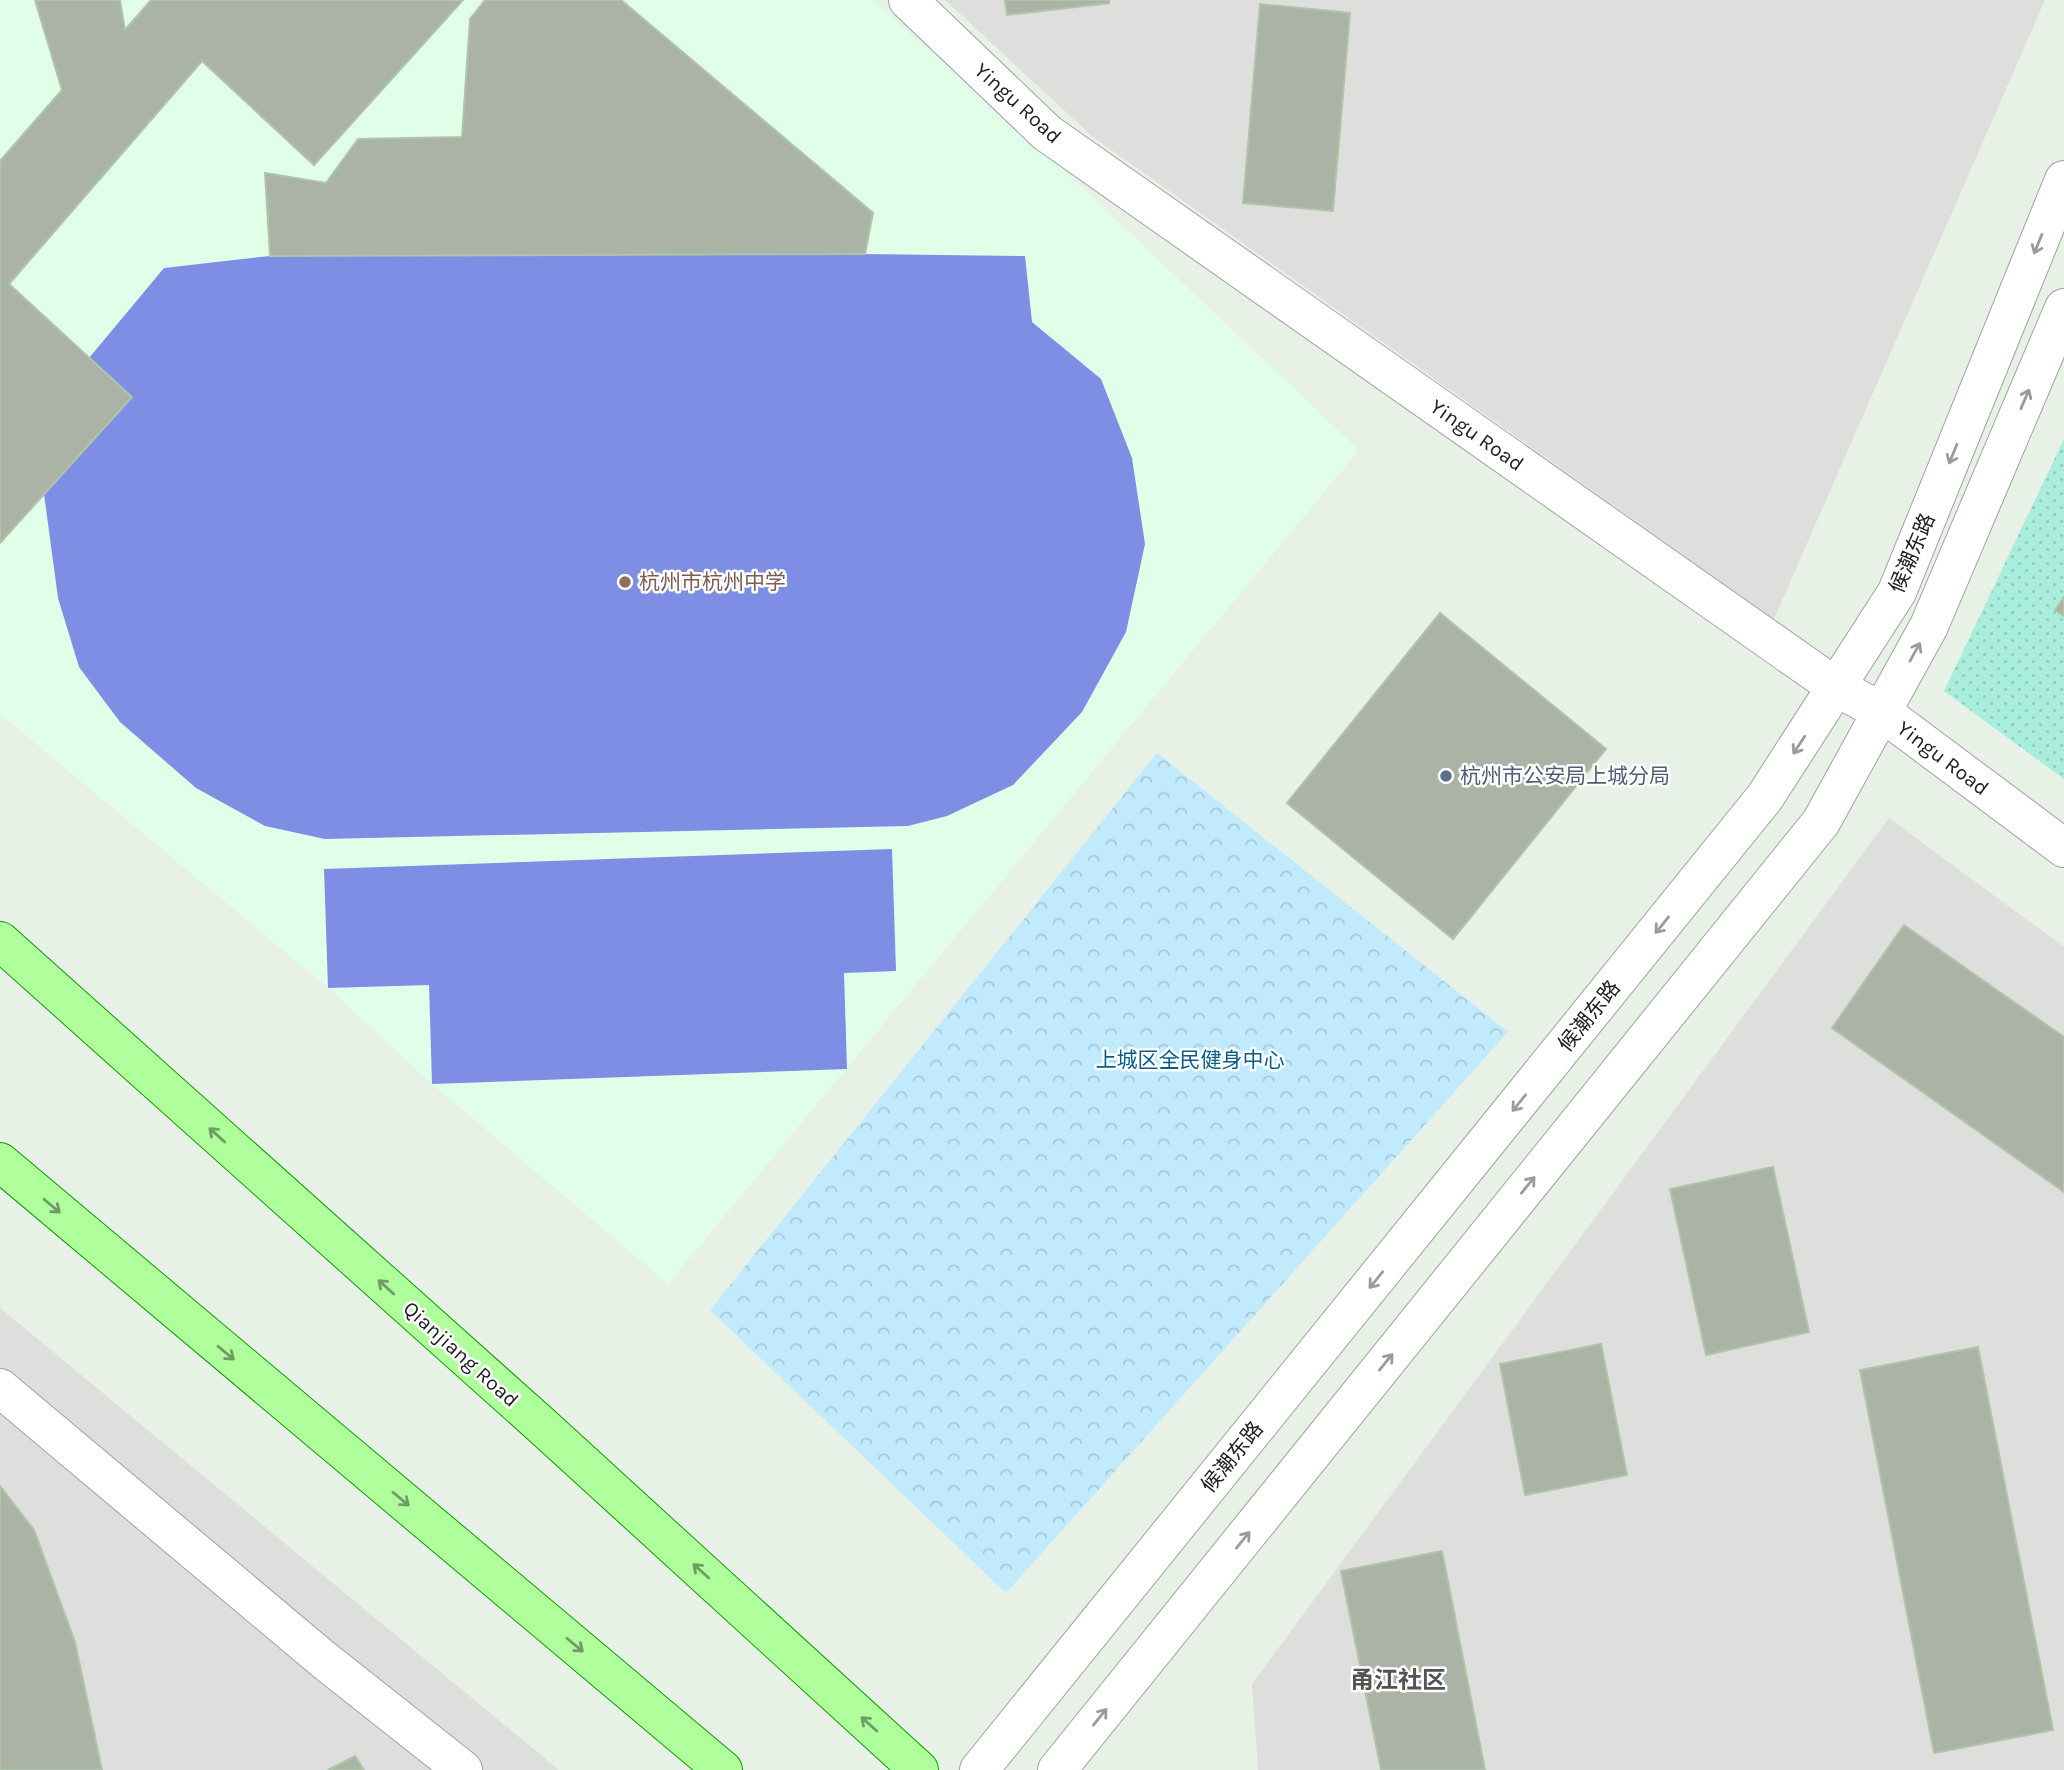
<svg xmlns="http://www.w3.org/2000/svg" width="2064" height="1770" viewBox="0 0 2064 1770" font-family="Karla,'Noto Sans SC',sans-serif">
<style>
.residential{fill:#dededd}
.education{fill:#e1ffe8}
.grass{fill:url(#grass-dots)}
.park{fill:url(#park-crowns)}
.pitch{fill:#7f8ee5}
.building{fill:#aab3a5;stroke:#b0c4a7;stroke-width:2}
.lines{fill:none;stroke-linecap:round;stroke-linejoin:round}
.minor-casing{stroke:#a1a1a1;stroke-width:40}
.major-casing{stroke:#0f9c00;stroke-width:40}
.minor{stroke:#fff;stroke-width:38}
.major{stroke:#b0ff9d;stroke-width:38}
.oneway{stroke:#9b9b9b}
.oneway2{stroke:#6f9b65}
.education-dot{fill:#8d6e63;stroke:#fff;stroke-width:2.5}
.service-dot{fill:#5c6f8a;stroke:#fff;stroke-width:2.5}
.labels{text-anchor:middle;stroke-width:5;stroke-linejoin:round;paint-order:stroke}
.street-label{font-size:21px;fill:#202020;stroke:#fff}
.education-label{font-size:21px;fill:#785e54;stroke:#fff;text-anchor:start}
.service-label{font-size:21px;fill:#4e5e75;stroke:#fff;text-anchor:start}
.park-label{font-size:21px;fill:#045e88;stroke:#fff}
.quarter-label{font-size:24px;font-weight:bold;fill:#535353;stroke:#fff}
</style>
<defs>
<pattern id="grass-dots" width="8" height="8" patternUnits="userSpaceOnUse" patternTransform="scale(1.75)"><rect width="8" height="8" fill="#a9eedc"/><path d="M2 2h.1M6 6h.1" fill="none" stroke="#91ccbc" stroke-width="1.8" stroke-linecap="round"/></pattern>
<pattern id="park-crowns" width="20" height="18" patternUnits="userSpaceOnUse" patternTransform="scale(1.75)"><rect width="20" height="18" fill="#c1eafd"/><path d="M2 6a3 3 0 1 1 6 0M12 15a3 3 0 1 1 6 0" fill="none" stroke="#a6c8d9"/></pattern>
</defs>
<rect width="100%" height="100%" fill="#e7f1e6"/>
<!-- residential -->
<g class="residential">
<path d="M945,0H2045L1774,619L1093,137Z"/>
<path d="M1889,818L2064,947V1770H1258L1252,1684Z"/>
<path d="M0,1308L559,1770H0Z"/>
</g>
<!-- education -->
<path class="education" d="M0,0H872L1047,154L1359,450L668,1284L432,1084L328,988L0,714Z"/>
<!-- grass -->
<path class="grass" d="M2064,439V779L1944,691Z"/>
<!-- park -->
<path class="park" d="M1157,753L1508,1032L1006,1593L710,1310Z"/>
<!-- pitch -->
<g class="pitch">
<path d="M865,254L1025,256L1032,322L1101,379L1132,458L1145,544L1126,632L1082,712L1013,785L947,816L908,826L325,839L265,826L196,788L120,722L79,667L58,598L44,494L89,358L164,268L270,256Z"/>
<path d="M892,849L896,971L844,973L847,1069L432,1084L429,985L328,988L324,869Z"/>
</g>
<!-- building -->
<g class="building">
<path d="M35,0H120L125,30L151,0H463L314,165L202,61L9,284L132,397L0,543V161L62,90Z"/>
<path d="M485,0H621L873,213L865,254L270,256L265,173L326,183L358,139L462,137L470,19Z"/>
<path d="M1005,0H1109V3L1007,15Z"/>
<path d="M1260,4L1350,13L1333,211L1243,203Z"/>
<path d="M2064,597V616L2055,610Z"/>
<path d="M1440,613L1606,749L1453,939L1287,803Z"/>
<path d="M1904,925L2064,1037V1192L1832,1028Z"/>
<path d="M1773,1167L1809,1332L1706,1355L1670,1189Z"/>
<path d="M1601,1344L1627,1475L1525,1495L1500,1364Z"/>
<path d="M1978,1347L2053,1730L1934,1753L1860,1370Z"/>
<path d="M0,1486L34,1530L75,1642L102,1770H0Z"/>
<path d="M1442,1551L1485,1770H1381L1341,1571Z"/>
<path d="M355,1756L364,1770H328Z"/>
</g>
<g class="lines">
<defs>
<g id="minor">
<path d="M908,0L1047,133L1836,687L1882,712L2064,848"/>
<path d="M0,1388L324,1660L463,1770"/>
<path d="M979,1770L1765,797L1897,592L2064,180"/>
<path d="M1057,1770L1821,822L1929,626L2064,308"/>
</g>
<g id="major">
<path d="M0,941L540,1424L919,1770"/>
<path d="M0,1162L723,1770"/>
</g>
</defs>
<!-- minor casing -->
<use href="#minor" class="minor-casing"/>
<!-- major casing -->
<use href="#major" class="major-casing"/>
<!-- minor -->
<use href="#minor" class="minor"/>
<!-- major -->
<use href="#major" class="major"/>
</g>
<!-- one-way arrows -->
<defs><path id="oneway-shaft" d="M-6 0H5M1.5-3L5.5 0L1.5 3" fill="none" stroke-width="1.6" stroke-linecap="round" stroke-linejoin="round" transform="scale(1.75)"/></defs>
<g class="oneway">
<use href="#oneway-shaft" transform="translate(2038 244) rotate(112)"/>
<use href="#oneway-shaft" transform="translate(2025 399) rotate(-67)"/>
<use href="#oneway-shaft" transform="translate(1953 454) rotate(112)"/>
<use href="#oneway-shaft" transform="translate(1915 652) rotate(-61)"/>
<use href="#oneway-shaft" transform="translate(1799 745) rotate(123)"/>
<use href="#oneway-shaft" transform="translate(1662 925) rotate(129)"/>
<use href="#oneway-shaft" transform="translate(1519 1103) rotate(129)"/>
<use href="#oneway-shaft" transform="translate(1528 1185) rotate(-51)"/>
<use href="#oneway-shaft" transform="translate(1376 1280) rotate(129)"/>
<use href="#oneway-shaft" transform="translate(1386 1362) rotate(-51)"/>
<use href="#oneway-shaft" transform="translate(1243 1540) rotate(-51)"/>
<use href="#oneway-shaft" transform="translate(1100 1717) rotate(-51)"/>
</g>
<g class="oneway2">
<use href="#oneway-shaft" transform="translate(217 1135) rotate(-138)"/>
<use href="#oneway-shaft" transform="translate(52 1206) rotate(40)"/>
<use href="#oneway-shaft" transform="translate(386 1287) rotate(-138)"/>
<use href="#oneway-shaft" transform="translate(226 1353) rotate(40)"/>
<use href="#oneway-shaft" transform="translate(401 1499) rotate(40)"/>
<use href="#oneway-shaft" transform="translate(701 1571) rotate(-138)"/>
<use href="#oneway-shaft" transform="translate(575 1645) rotate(40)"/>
<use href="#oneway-shaft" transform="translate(869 1724) rotate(-138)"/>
</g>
<!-- markers -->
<circle class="education-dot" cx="625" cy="582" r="7"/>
<circle class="service-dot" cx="1446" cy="776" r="7"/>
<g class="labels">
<!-- street labels -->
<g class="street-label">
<text transform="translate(1018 103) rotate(42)" y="7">Yingu Road</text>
<text transform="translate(1477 435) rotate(35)" y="7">Yingu Road</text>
<text transform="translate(1912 553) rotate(-67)" y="7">候潮东路</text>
<text transform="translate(1943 758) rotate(37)" y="7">Yingu Road</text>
<text transform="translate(1589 1016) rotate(-51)" y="7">候潮东路</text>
<text transform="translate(461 1354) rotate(42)" y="7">Qianjiang Road</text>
<text transform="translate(1232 1457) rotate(-51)" y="7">候潮东路</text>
</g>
<!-- education labels -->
<g class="education-label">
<text x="639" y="589">杭州市杭州中学</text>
</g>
<!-- service labels -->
<g class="service-label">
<text x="1460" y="783">杭州市公安局上城分局</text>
</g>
<!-- park labels -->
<g class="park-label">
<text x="1190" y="1067">上城区全民健身中心</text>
</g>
<!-- quarter labels -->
<g class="quarter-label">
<text x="1398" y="1688">甬江社区</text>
</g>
</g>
</svg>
